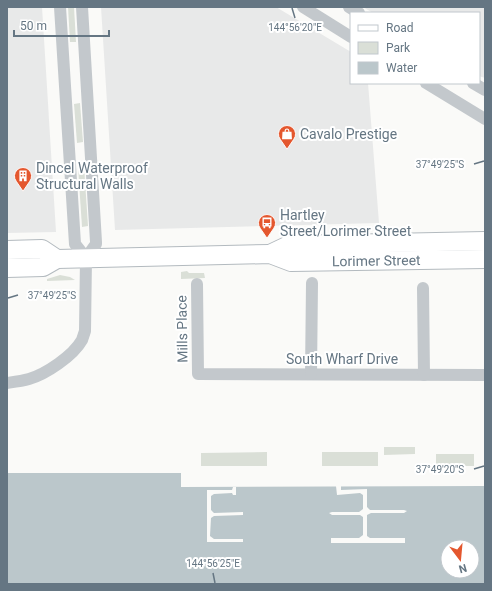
<svg xmlns="http://www.w3.org/2000/svg" width="492" height="591" viewBox="0 0 492 591" font-family="Roboto,sans-serif">
<style>
.built{fill:#e8e9e9}
.green{fill:#dadfd7}
.water{fill:#bbc7cb;fill-rule:evenodd}
.pier{fill:#fafaf8}
.lines{fill:none;stroke-linecap:round;stroke-linejoin:round}
.secondary-casing{stroke:#b3babf;stroke-width:20}
.minor{stroke:#c3c8cc;stroke-width:12}
.secondary{stroke:#fff;stroke-width:18}
.ticks{fill:none;stroke:#657683;stroke-width:1.5}
.labels{text-anchor:middle;stroke-width:4;stroke-linejoin:round;paint-order:stroke}
.poi-label{font-size:14px;fill:#657683;stroke:#fff;text-anchor:start}
.street-label{font-size:14px;fill:#657683;stroke:#fff}
.ticks-label{font-size:10px;text-anchor:middle;fill:#657683;stroke:#fff;stroke-width:4;stroke-linejoin:round;paint-order:stroke}
</style>
<rect width="100%" height="100%" fill="#fafaf8"/>
<!-- built -->
<g class="built">
<path d="M7,7H42L56,232L7,233Z"/>
<path d="M101,7H276L351,52V83H368L379,223L115,230Z"/>
<path d="M363,7H485V78L479,76V13H373Z"/>
</g>
<!-- green -->
<g class="green">
<path d="M68,7H74L76,42H70Z"/>
<path d="M80,103L83,142L77,143L74,104Z"/>
<path d="M84,166L88,226L82,227L78,167Z"/>
<path d="M187,271L189,273H204L205,278L181,279V272Z"/>
<path d="M60,275L70,277L75,280L47,281V279Z"/>
<path d="M384,447H415V454L384,455Z"/>
<path d="M267,452V466H201V453Z"/>
<rect x="322" y="452" width="56" height="14"/>
<rect x="436" y="454" width="38" height="12"/>
</g>
<!-- water -->
<path class="water" d="M7,473H181V487L485,486V584H7ZM448,547H472V571H448Z"/>
<!-- pier -->
<g class="pier">
<path d="M336,486H341V490L367,489V507L370,510H404L407,511L404,513H371L367,515V536L370,538H405V543H331V538H359L363,535V517L360,515H332L329,513L332,512H359L363,509V495L360,493L337,495Z"/>
<path d="M233,487H236V495H233L232,493L214,494L211,496V510L214,513L243,512V515L214,516L211,518L210,536L214,539H243V542H207V490H232Z"/>
</g>
<g class="lines">
<defs>
<g id="secondary">
<path d="M7,250L42,249L57,259"/>
<path d="M270,254L289,245L485,241"/>
<path id="s1" d="M7,268L43,267L57,259L270,254L291,262L485,259"/>
</g>
</defs>
<!-- secondary casing -->
<use href="#secondary" class="secondary-casing"/>
<!-- minor -->
<g class="minor">
<path d="M60,7L75,244L86,258"/>
<path d="M82,7L96,242V244L86,258"/>
<path d="M303,7L351,37"/>
<path d="M349,7L359,13"/>
<path d="M426,83L485,119"/>
<path d="M473,83L485,90"/>
<path d="M197,284L198,374L485,375"/>
<path d="M423,288L424,375"/>
<path d="M311,374L312,283"/>
<path d="M7,383C14,382 22,381 29,379C46,374 73,356 82,340C83,337 84,334 85,331L86,258"/>
</g>
<!-- secondary -->
<use href="#secondary" class="secondary"/>
</g>
<!-- ticks -->
<path class="ticks" d="M292,8L295,18M474,164L484,161M8,298L18,295M474,469L484,466M213,573L215,583"/>
<!-- icons -->
<defs>
<symbol id="shop-pin" viewBox="-11 -11 22 30"><path d="M0 17L-7.5 6A9.5 9.5 0 1 1 7.5 6Z" fill="#e4572e" stroke="#fff"/><path d="M-5-2.5h2.3a2.7 3.5 0 0 1 5.4 0H5L5.5 6h-11ZM-1.5-2.5h3a1.5 2.3 0 0 0-3 0Z" fill="#fff"/></symbol>
<symbol id="building-pin" viewBox="-11 -11 22 30"><path d="M0 17L-7.5 6A9.5 9.5 0 1 1 7.5 6Z" fill="#e4572e" stroke="#fff"/><path d="M-4-6H4V6H1V3H-1V6H-4ZM-2.5-4.3h1.7v1.8h-1.7ZM.8-4.3h1.7v1.8H.8ZM-2.5-1h1.7V.8h-1.7ZM.8-1h1.7V.8H.8Z" fill="#fff"/></symbol>
<symbol id="bus-pin" viewBox="-11 -11 22 30"><path d="M0 17L-7.5 6A9.5 9.5 0 1 1 7.5 6Z" fill="#e4572e" stroke="#fff"/><path d="M-5-6H5V4H4V6H2V4H-2V6H-4V4H-5ZM-3.5-4V0h7V-4ZM-3.5 1.2v1.5H-2V1.2ZM2 1.2v1.5H3.5V1.2Z" fill="#fff"/></symbol>
</defs>
<g fill-rule="evenodd">
<use href="#shop-pin" x="277" y="124" width="20" height="27"/>
<use href="#building-pin" x="13" y="166" width="20" height="27"/>
<use href="#bus-pin" x="257" y="213" width="20" height="27"/>
</g>
<g class="labels">
<!-- poi labels -->
<g class="poi-label">
<text x="300" y="139">Cavalo Prestige</text>
<text x="36" y="173">Dincel Waterproof<tspan x="36" dy="16">Structural Walls</tspan></text>
<text x="280" y="220">Hartley<tspan x="280" dy="16">Street/Lorimer Street</tspan></text>
</g>
<!-- street labels -->
<g class="street-label">
<text dy="5" stroke="none"><textPath href="#s1" startOffset="373">Lorimer Street</textPath></text>
<text transform="translate(182 329) rotate(-91)" y="5">Mills Place</text>
<text x="342" y="364">South Wharf Drive</text>
</g>
</g>
<g class="ticks-label">
<text x="295" y="31">144°56'20"E</text>
<text x="440" y="168">37°49'25"S</text>
<text x="52" y="299">37°49'25"S</text>
<text x="440" y="473">37°49'20"S</text>
<text x="213" y="567">144°56'25"E</text>
</g>
<!-- border -->
<rect width="492" height="591" fill="none" stroke="#657683" stroke-width="16"/>
<!-- legend -->
<rect x="350" y="12" width="130" height="72" fill="#ffffff" stroke="#c1c8cd"/>
<rect x="358" y="25" width="20" height="6" fill="#ffffff" stroke="#c1c8cd"/>
<text x="386" y="32" font-size="12" fill="#657683">Road</text>
<rect x="358" y="42" width="20" height="12" fill="#dadfd7" stroke="#c1c8cd"/>
<text x="386" y="52" font-size="12" fill="#657683">Park</text>
<rect x="358" y="62" width="20" height="12" fill="#bbc7cb" stroke="#c1c8cd"/>
<text x="386" y="72" font-size="12" fill="#657683">Water</text>
<!-- north arrow -->
<g transform="translate(460 559) rotate(164)"><circle r="19" fill="#ffffff" stroke="#c1c8cd"/>
<path d="M0-3L7 15L0 10L-7 15Z" fill="#e4572e"/>
<text y="-6" font-size="11" font-weight="bold" text-anchor="middle" fill="#657683">N</text>
</g>
<!-- scale -->
<path d="M14 30v6h95v-6" fill="none" stroke="#657683" stroke-width="2"/>
<text x="20" y="30" font-size="12" fill="#657683" stroke="#ffffff" stroke-width="3" paint-order="stroke">50 m</text>
</svg>
